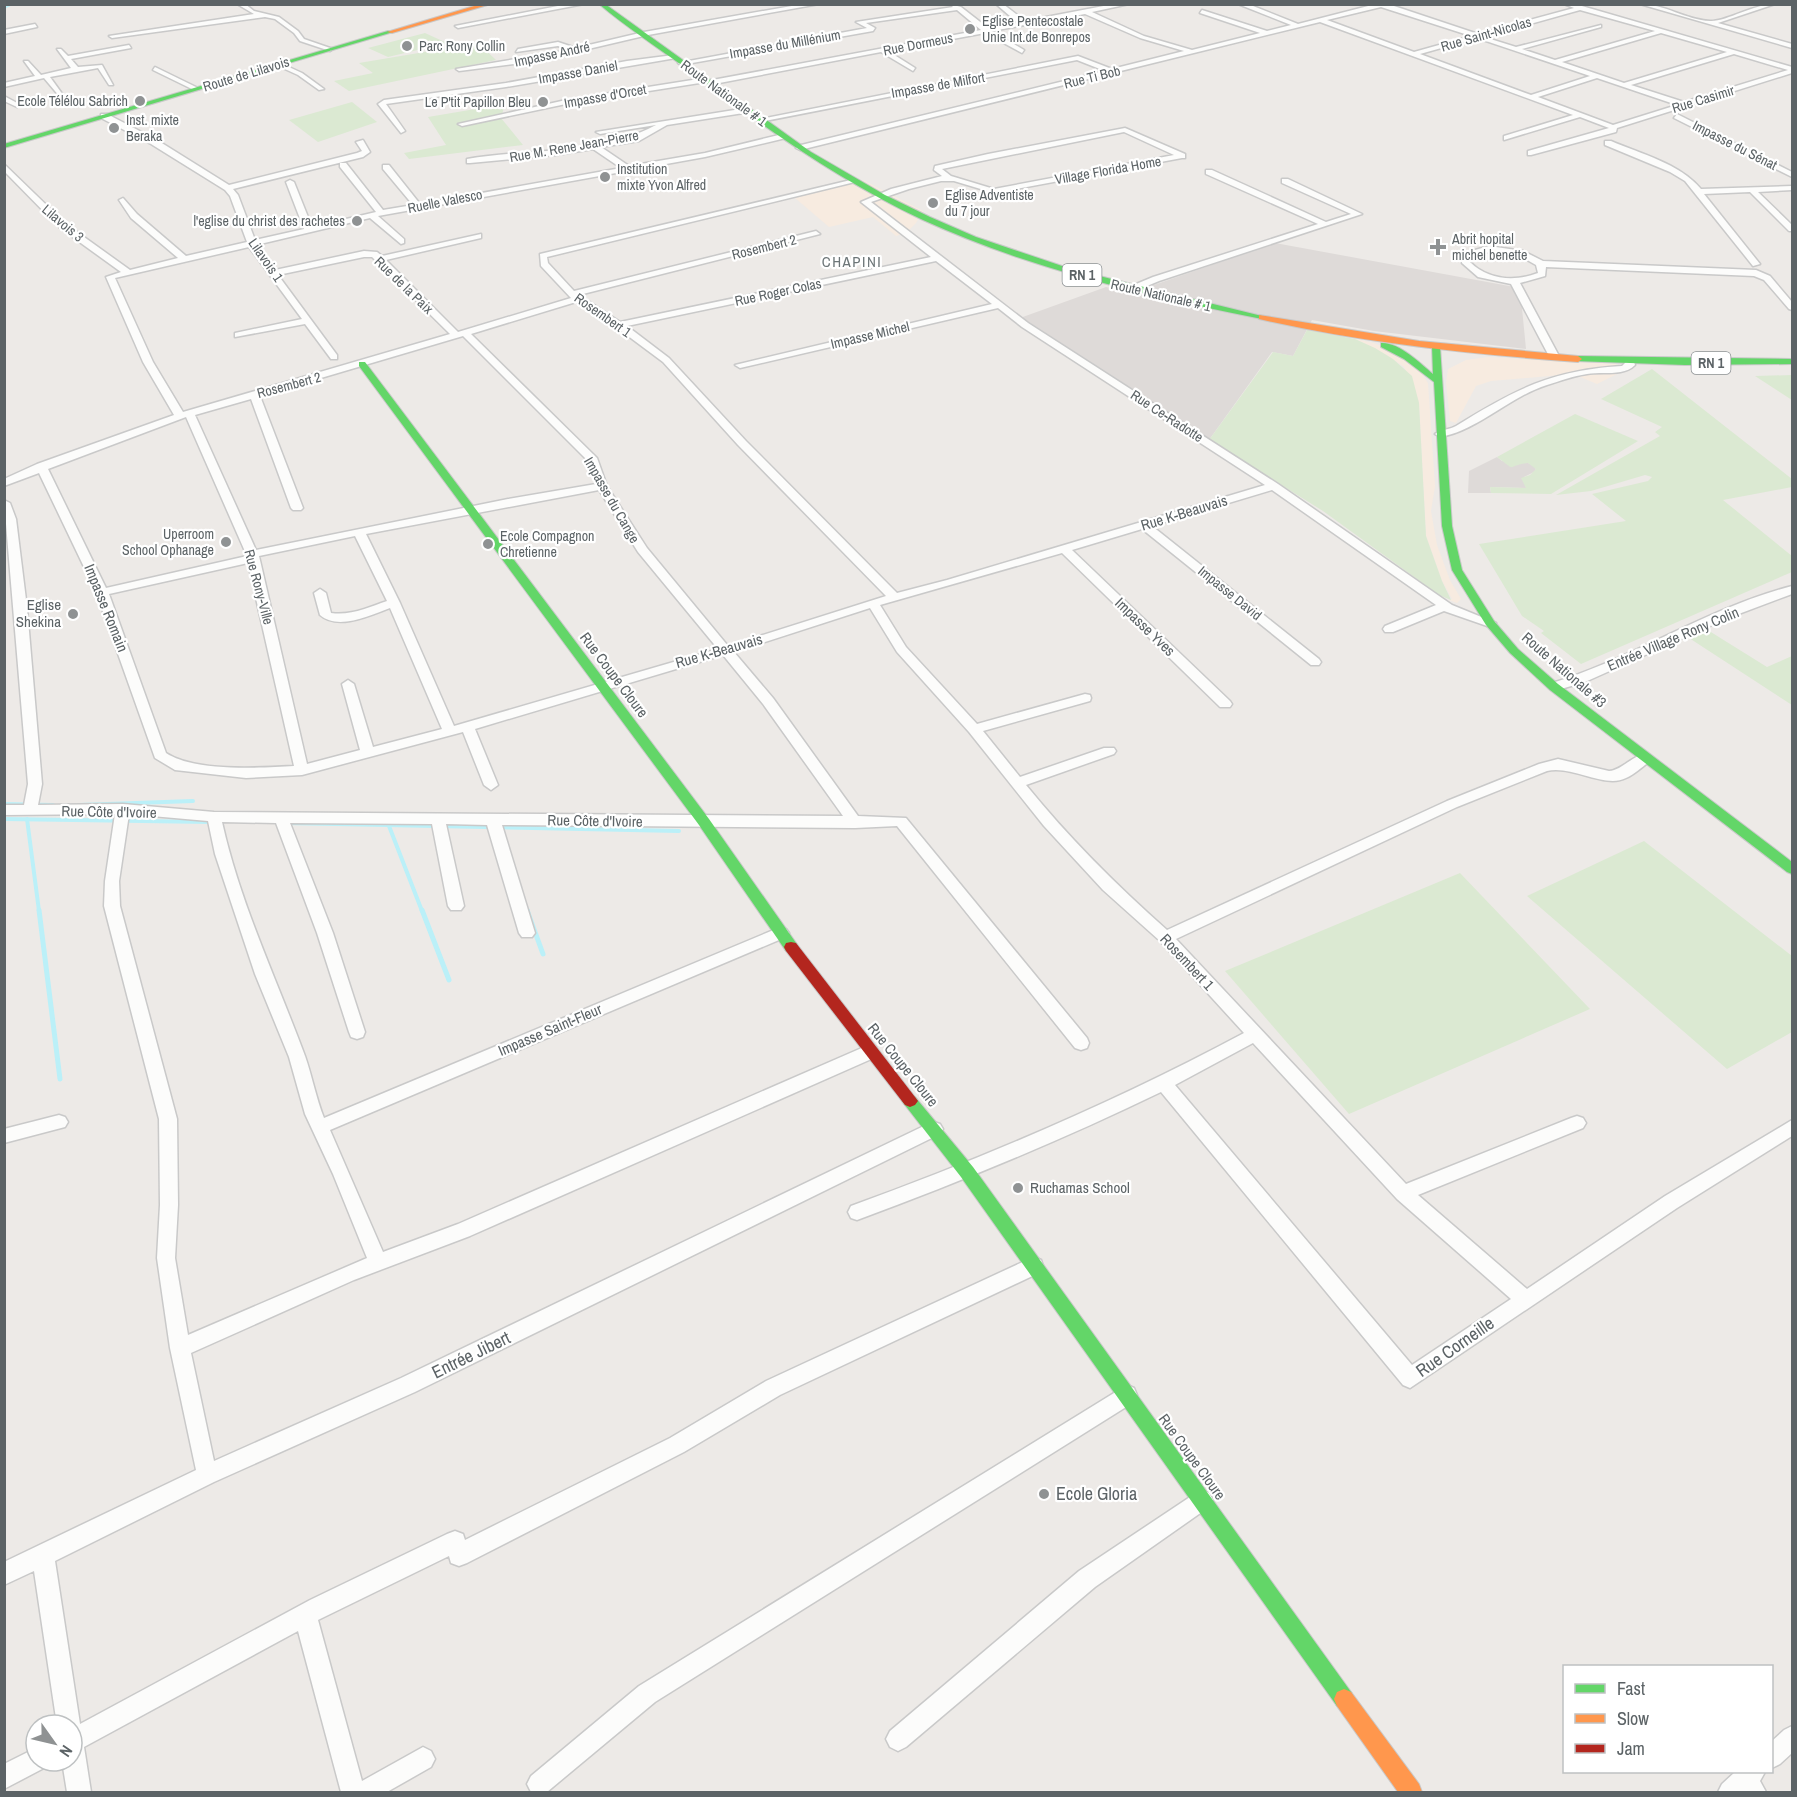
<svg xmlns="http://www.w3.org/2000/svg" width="1797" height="1797" viewBox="0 0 1797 1797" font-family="'Archivo Narrow',sans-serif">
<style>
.commercial{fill:#f7ebe0}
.industrial{fill:#dedad8}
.green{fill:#dbe9d2}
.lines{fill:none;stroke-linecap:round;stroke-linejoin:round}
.stream-far2{stroke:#bbf0f8;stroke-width:2}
.stream-far1{stroke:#bbf0f8;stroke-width:4}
.stream{stroke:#bbf0f8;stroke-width:5}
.street-casing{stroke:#c9c9c9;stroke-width:3}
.fast-casing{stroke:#c9c9c9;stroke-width:2}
.slow-casing{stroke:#c9c9c9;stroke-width:2}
.jam-casing{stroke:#c9c9c9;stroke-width:2}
.street{fill:#fcfcfb;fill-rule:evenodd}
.fast{fill:#63d668;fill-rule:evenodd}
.slow{fill:#ff974d;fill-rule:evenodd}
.jam{fill:#b3261e;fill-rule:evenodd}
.poi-dot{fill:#8f9293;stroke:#fff;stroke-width:2}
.labels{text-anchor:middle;stroke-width:4.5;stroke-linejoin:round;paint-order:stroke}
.far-poi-label{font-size:14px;fill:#5c6366;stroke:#fff;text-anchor:start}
.far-street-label{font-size:14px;fill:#5c6366;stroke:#fff}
.shield{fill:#fff;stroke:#8d9294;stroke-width:1.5}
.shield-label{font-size:14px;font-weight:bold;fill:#5c6366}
.far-quarter-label{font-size:15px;letter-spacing:1.5px;fill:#6d7678;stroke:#fff}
.street-label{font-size:15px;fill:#5c6366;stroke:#fff}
.poi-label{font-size:15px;fill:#5c6366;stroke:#fff;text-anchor:end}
.near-street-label{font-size:18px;fill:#5c6366;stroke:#fff}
.near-poi-label{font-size:18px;fill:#5c6366;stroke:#fff;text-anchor:start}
</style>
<rect width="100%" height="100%" fill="#edeae7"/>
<!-- commercial -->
<g class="commercial">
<path d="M863,180L923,211L916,223L906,233L896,236L873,217L829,227L795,198Z"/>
<path d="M1355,339L1374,343L1388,349L1419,369L1428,383L1435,486L1431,511L1437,545L1450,580L1461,599L1457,603L1449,600L1452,599L1442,581L1426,536L1419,403L1415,391L1404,367L1385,354Z"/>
<path d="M1488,357L1616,364L1617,366L1612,368L1617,374L1597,384L1573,374L1491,381L1476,386L1456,423L1450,421L1446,383L1448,369L1466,360Z"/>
</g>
<!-- industrial -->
<g class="industrial">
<path d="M1275,243L1520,288L1526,349L1374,331L1312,320L1293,356L1272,352L1209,440L1020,318L1106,287L1131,293Z"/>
<path d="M1497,457L1502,461L1528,463L1534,466L1536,469L1534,472L1524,477L1526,488L1490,487L1491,493H1468L1469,471Z"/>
</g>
<!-- green -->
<g class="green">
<path d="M425,33L447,43L388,57L368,48Z"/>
<path d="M478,43L496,60L349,91L334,81L373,73L359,63Z"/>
<path d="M352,102L377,122L318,142L289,120Z"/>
<path d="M505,104L501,118L523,145L409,159L404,153L446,145L428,117Z"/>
<path d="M1307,330L1355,339L1375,348L1393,359L1412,376L1419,403L1426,536L1442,581L1451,600L1439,595L1323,511L1209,440L1273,352L1293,356Z"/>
<path d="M1652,369L1792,479V487L1723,500L1792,556V572L1581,664L1541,633L1544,631L1522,616L1479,544L1626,521L1592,494L1648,481L1652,477L1645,475L1591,491L1556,495L1660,436L1655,432L1662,427L1601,399Z"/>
<path d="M1792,375V400L1755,376Z"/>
<path d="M1575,414L1638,441L1551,494L1491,493L1490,487L1526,488L1521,478L1530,475L1536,469L1528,463C1504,466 1519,473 1497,457Z"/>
<path d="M1706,629L1767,667L1792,656V705L1686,636Z"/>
<path d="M1644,841L1792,956V1032L1727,1069L1527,896Z"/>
<path d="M1460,873L1590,1009L1349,1114L1225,971Z"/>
</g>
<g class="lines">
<!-- stream-far2 -->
<path class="stream-far2" d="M4,8L12,4"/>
<!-- stream-far1 -->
<g class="stream-far1">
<path d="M4,804L53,805"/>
<path d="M79,805L193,801"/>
<path d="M4,819L211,822"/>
<path d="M27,819L39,911"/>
<path d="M286,823L679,831"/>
<path d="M389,826L422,911"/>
<path d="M527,909L528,911"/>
</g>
<!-- stream -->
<g class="stream">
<path d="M39,910L60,1079"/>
<path d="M422,910L449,980"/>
<path d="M527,910L543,954"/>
</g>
<defs>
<g id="street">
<path d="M237,4H245L254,11L279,17L298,31L304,39L333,49L330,51L300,41L294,33L275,19L265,17L112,38L109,36L254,14Z"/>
<path d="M568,4H584L458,28L455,26Z"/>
<path d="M803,4H819L648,35L537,61L459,71L456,69L569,50L558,46L516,52L518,49L558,42L576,48L644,32Z"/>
<path d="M950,4L961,7L988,28L1018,23L996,4H1003L1025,21L1114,4H1129L1092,12L1144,36L1192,50L1260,33L1200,13L1202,10L1267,31L1291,25L1238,4H1248L1298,24L1376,4H1388L1478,34L1574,8L1564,4H1575L1792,67V73L1617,128L1616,132L1531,155H1528V151L1609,128L1580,117L1504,140V136L1573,115L1320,22L800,150L796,148L797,146L1105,71L1077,60L760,122L756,120L1078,56L1112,69L1184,51L1140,38L1085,14L992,31L1024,50L1022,53L985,33L888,51L915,68L913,71L881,52L709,85L706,82L566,104L462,126L458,124L566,100L705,78L707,81L981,30L957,10L866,23L875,28L873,31L681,65L678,63L867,28L856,22L953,7ZM1381,7L1471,36L1414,52L1327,20ZM1580,10L1655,31L1555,60L1522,49L1601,27V25L1516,47L1484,37ZM1661,33L1727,52L1624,83L1562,62ZM1477,38L1590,76L1531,95L1420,54ZM1734,54L1788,70L1684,102L1631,85ZM1597,78L1677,105L1613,125L1538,97Z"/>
<path d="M1640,4C1665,4 1686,20 1710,21C1726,22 1753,4 1775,4L1718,23L1792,44V48Z"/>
<path d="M35,24L37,27L4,34V30Z"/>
<path d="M129,45L131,48L71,59L78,67L102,65L113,85H109L98,68L50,77L63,95L60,97L44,78L4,87V83L35,76L24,61H28L41,75L71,68L57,49H61L68,56Z"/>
<path d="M674,55L676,58L506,87L386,104L405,131L401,133L378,104L384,100L506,83L627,61Z"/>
<path d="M278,62L302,73L324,89L319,90L298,75L276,65Z"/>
<path d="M155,67L198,88L199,89L194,90L153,70Z"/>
<path d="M4,96L19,104L21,105L17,107L4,101Z"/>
<path d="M747,108L750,112L667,125L639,141L601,147L629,166L705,153L783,134L786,138L705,157L378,216L404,239V243L401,244L370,218L256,245L275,270L364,251L377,252L382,256L481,234V238L386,260L458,332L571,298L541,266L540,254L855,179L859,181L547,257L548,263L574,291L816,231L820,234L579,295L620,322L931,257L861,202L891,189L942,176L934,170L935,166L988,154L1125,128L1185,154V158H1182L994,193L954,181H941L909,189L871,202L1028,323L1278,484L1452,605L1496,623L1490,627L1444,611L1393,632H1385L1383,629L1385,626L1436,605L1272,490L1152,526L1319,659L1321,662L1319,665H1311L1142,529L1072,550L1230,701L1232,704L1230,707H1220L1062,553L880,605L906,647L977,724L1085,694L1090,695L1091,698L1090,701L983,731L1020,777L1104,748H1114L1116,751L1114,754L1026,785C1069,838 1116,885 1167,930L1447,801L1539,764L1558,759L1609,771C1624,770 1635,751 1650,755L1652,758L1650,761C1642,767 1635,774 1626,778C1605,789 1572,765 1547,771L1457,807L1176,939L1406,1184L1571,1118L1577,1116L1583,1118L1586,1123L1583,1128L1418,1195L1527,1289L1665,1196L1792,1120V1136L1677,1208L1410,1388L1403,1385L1161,1092C1062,1140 960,1182 857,1220L851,1218L848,1212L851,1206C986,1157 1117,1101 1244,1033L1160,941L1103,890L1044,826L969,732L897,652L870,608L734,652L773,698L858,816L906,818L1087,1038L1089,1043L1087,1048L1081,1050L1075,1048L897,826L855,828L502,825L535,933L532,937H522L519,933L487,825L446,824L464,906L461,910H451L448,906L432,824L290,823L333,933L365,1032L363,1037L357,1039L351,1037L349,1032L317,933L276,823L222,822C240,903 276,978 305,1056C312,1076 316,1098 324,1118L776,929H786L789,933L786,937L330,1130L383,1252L458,1224L864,1047L870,1045L876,1047L878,1052L876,1057L470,1236L354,1280L191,1353L214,1461L401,1378L928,1124L934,1122L940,1124L943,1129L940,1134L415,1392L214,1482L55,1561L80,1724L310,1600L447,1534L455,1531L463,1534L465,1540L670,1438L766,1381L1027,1260L1034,1257L1041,1260L1043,1266L1041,1272L780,1395L684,1452L467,1563L459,1566L451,1563L449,1556L318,1620L362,1781L423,1747L431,1751L435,1759L431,1767L387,1792H341L298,1631L84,1747L91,1792H67L62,1761H72V1725H57L34,1571L4,1585V1562L196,1470L170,1348L157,1258L160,1205L159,1119L104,906L105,881L115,814L4,815V805H24L28,784L4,500L10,503L16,519L27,608L42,784L38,805L123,804L214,812L843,816L763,704L723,655L475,729L498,785L491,790L484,785L463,732L302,775L246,778L175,770L155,758L96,592L39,473L4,486V479L37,464L174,415L143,362L106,277L121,272L60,228L4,171V164L66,224L130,270L178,258L131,218L119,200L123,198L137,214L186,256L247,242L230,196L225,190L151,144L101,118V114H107L157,140L229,185L357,153L362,151L356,142L363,140L370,152L363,157L233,189L238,195L255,240L304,229L286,182L290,180L294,182L312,227L376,212L340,167V163H346L383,210L413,205L383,169V165H389L420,204L621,168L593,149L556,155L470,163H467V159C529,148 599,156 656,125L600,134L596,132ZM1124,132L1174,155L994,189L951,176L942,169ZM249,247L302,319L235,333V337L305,324L331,359H337V355L278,275L364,257H372L450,334L183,412L153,362L115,278ZM936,261L992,304L735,365L740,368L998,308L1022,327L1265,485L947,580L897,593L746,441L669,358L627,326ZM576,302L616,327L663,362L738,445L886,596L728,646L647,548L607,486L597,458L471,334ZM463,336L588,461L596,484L508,499L256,550L195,415L251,399L291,508L293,510H301L303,508L260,396ZM186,417L247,556L106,588L48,469ZM599,490L638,552L718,649L454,726L400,603L366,534ZM355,536L387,601C369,607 351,616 331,613L326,593L320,589L314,593L320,615C338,631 371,615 390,608L442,729L373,747L354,684L348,680L342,684L360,750L307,764L259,556ZM248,563L294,766C259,768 195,772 166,753L109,594ZM129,814L208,821L215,854L255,974L289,1057L305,1114L333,1174L367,1258L188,1335L175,1258L178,1205L177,1119L120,906L119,881ZM1253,1043L1397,1199L1511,1299L1412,1365L1175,1085Z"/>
<path d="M1677,114L1792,172V177L1674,118Z"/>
<path d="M1605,141H1611C1641,154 1679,163 1701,189L1792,186V190L1758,192L1792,225V231H1789L1750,192L1704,194L1760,264L1753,266L1685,181L1670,172L1605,145Z"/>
<path d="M1206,170H1212L1326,222L1351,214L1282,183V179H1288L1362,214L1159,281L1135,291H1129V287L1153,277L1318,224L1206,174Z"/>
<path d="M1489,246L1523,251L1543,261L1756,270L1770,276L1792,302V310L1789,309L1764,280L1754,276L1546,267L1545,276L1520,283L1559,356L1554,359L1549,356L1511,284L1478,277L1462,263V258L1468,252ZM1489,252L1518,255L1536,265L1538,273C1515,282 1488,280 1470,262L1474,256Z"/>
<path d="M1630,358L1633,359L1635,365C1623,377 1602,371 1587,374C1573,376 1560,381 1547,385C1509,397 1477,431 1440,437L1435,434C1441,429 1449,430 1456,426C1514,390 1552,370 1622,366Z"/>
<path d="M1792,586V594L1728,618L1585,682L1554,691L1548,687L1549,684C1633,659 1707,608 1792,586Z"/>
<path d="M59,1115L65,1117L68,1122L65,1127L4,1143V1129Z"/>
<path d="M1127,1385L1134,1388L1137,1395L1134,1402L655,1702L547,1792H531L527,1784L531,1776L639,1686Z"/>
<path d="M1202,1489L1209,1493L1213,1500L1209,1507L1095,1587L906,1747L898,1751L890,1747L886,1739L890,1731L1079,1571Z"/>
<path d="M1792,1726V1753L1780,1764L1772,1768V1741L1784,1730Z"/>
<path d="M36,1748V1761H47L44,1768L4,1789V1764Z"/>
<path d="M1735,1772H1765L1760,1781L1766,1792H1718L1722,1784Z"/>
</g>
<g id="fast">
<path d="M599,4H605L811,152L885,195L930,217L976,237L1071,269L1266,317L1262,319C1147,296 1030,269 923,220C836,179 759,124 683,66C655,46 625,26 599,4Z"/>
<path d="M388,31L393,32L4,148V144Z"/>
<path d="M1381,343C1399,342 1420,363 1433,374L1432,346L1436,343L1440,346L1452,526L1462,570L1494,621L1518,649L1558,684L1792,862V874L1787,872L1550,690L1510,653L1486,625L1452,570L1442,526L1434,382L1404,359L1381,347Z"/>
<path d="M1578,356L1792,359V364L1685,365L1575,361V357Z"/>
<path d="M359,362H365L709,819L796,943L798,947L796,951H786L699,825L359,366Z"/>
<path d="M910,1095L915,1097L973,1167L1351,1692L1354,1699L1351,1706L1344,1709L1337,1706L961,1177L905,1105L902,1101L905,1097Z"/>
</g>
<g id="slow">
<path d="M481,4H491L392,33L387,32Z"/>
<path d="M1259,315L1419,341L1578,356L1582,359L1578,362C1471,354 1363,343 1259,319Z"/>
<path d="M1344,1689L1351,1692L1419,1784L1422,1792H1398L1337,1706L1334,1699L1337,1692Z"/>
</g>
<path id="jam" d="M791,942L796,943L915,1097L918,1101L915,1105L910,1107L905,1105L786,951L784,947L786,943Z"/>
</defs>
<!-- street casing -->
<use href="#street" class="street-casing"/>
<!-- fast casing -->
<use href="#fast" class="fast-casing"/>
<!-- slow casing -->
<use href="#slow" class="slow-casing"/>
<!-- jam casing -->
<use href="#jam" class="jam-casing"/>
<!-- street -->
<use href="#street" class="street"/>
<!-- fast -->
<use href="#fast" class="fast"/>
<!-- slow -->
<use href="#slow" class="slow"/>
<!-- jam -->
<use href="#jam" class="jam"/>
</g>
<!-- markers -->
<g class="poi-dot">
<circle cx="970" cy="29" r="6"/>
<circle cx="407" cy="46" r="6"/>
<circle cx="140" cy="101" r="6"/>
<circle cx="543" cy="102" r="6"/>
<circle cx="114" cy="128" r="6"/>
<circle cx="605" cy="177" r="6"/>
<circle cx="933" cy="203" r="6"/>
<circle cx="357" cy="221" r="6"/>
<path d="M1435 238h6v6h6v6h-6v6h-6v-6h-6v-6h6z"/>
<circle cx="226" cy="542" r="6"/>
<circle cx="488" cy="544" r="6"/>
<circle cx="73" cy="614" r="6"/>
<circle cx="1018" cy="1188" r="6"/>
<circle cx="1044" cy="1494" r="6"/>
</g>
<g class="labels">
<!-- far-poi labels -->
<g class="far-poi-label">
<text x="982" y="26">Eglise Pentecostale<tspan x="982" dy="16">Unie Int.de Bonrepos</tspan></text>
<text x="419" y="51">Parc Rony Collin</text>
<text x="128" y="106" text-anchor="end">Ecole Télélou Sabrich</text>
<text x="531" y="107" text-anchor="end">Le P'tit Papillon Bleu</text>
<text x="126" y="125">Inst. mixte<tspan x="126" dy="16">Beraka</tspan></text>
<text x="617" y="174">Institution<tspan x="617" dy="16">mixte Yvon Alfred</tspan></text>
<text x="945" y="200">Eglise Adventiste<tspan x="945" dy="16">du 7 jour</tspan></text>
<text x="345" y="226" text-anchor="end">l'eglise du christ des rachetes</text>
<text x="1452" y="244">Abrit hopital<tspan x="1452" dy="16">michel benette</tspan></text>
<text x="214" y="539" text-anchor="end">Uperroom<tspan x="214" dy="16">School Ophanage</tspan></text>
<text x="500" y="541">Ecole Compagnon<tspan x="500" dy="16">Chretienne</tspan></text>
</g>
<!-- far-street labels -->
<g class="far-street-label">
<text transform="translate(1486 34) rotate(-16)" y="5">Rue Saint-Nicolas</text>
<text transform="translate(785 44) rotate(-10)" y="5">Impasse du Millénium</text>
<text transform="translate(918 44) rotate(-11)" y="5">Rue Dormeus</text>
<text transform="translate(552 54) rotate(-12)" y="5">Impasse André</text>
<text transform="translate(578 72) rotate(-10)" y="5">Impasse Daniel</text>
<text transform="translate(246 74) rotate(-17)" y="5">Route de Lilavois</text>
<text transform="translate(1092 77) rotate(-14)" y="5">Rue Ti Bob</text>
<text transform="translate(938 85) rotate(-10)" y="5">Impasse de Milfort</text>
<text transform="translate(724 93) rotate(36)" y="5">Route Nationale # 1</text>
<text transform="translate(605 96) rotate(-10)" y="5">Impasse d'Orcet</text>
<text transform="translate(1703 99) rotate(-17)" y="5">Rue Casimir</text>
<text transform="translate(1735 145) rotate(27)" y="5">Impasse du Sénat</text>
<text transform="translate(574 146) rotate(-10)" y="5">Rue M. Rene Jean-Pierre</text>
<text transform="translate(1108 170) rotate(-10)" y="5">Village Florida Home</text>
<text transform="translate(445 201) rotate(-11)" y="5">Ruelle Valesco</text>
<text transform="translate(63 223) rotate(40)" y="5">Lilavois 3</text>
<text transform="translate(764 247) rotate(-14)" y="5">Rosembert 2</text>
<text transform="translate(266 260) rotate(55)" y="5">Lilavois 1</text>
<text transform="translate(404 285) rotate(44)" y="5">Rue de la Paix</text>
<text transform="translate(778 292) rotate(-12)" y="5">Rue Roger Colas</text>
<text transform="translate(1161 295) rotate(13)" y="5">Route Nationale # 1</text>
<text transform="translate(603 315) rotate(35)" y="5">Rosembert 1</text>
<text transform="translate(870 335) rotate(-13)" y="5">Impasse Michel</text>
<text transform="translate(289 385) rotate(-15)" y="5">Rosembert 2</text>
<text transform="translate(1167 416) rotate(33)" y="5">Rue Ce-Radotte</text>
<text transform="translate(612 500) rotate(60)" y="5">Impasse du Cange</text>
<text transform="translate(259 587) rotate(75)" y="5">Rue Rony-Ville</text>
<text transform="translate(1230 593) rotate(39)" y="5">Impasse David</text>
</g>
<!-- shield labels -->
<g class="shield">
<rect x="1062.5" y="264" width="39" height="22" rx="4.5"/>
<rect x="1691.5" y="352" width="39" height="22" rx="4.5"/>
</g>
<g class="shield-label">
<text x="1082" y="280">RN 1</text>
<text x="1711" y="368">RN 1</text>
</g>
<!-- far-quarter labels -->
<g class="far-quarter-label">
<text x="852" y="267">CHAPINI</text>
</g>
<!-- street labels -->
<g class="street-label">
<text transform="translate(1184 513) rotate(-17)" y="5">Rue K-Beauvais</text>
<text transform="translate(106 608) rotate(68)" y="5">Impasse Romain</text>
<text transform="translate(1145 627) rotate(44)" y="5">Impasse Yves</text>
<text transform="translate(1673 639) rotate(-23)" y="5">Entrée Village Rony Colin</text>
<text transform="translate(719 651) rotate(-16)" y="5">Rue K-Beauvais</text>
<text transform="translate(1564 670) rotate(41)" y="5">Route Nationale #3</text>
<text transform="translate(614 675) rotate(53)" y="5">Rue Coupe Cloure</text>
<text transform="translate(109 812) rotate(1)" y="5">Rue Côte d'Ivoire</text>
<text transform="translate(595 821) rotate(1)" y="5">Rue Côte d'Ivoire</text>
<text transform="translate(1187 962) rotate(47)" y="5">Rosembert 1</text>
<text transform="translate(550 1030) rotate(-23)" y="5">Impasse Saint-Fleur</text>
<text transform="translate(903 1065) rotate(51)" y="5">Rue Coupe Cloure</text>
<text transform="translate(1192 1457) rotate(54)" y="5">Rue Coupe Cloure</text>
</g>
<!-- poi labels -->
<g class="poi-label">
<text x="61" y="610">Eglise<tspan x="61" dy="17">Shekina</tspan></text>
<text x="1030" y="1193" text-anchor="start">Ruchamas School</text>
</g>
<!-- near-street labels -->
<g class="near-street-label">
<text transform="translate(1455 1347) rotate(-35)" y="6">Rue Corneille</text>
<text transform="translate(471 1355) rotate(-26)" y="6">Entrée Jibert</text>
</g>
<!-- near-poi labels -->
<g class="near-poi-label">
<text x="1056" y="1500">Ecole Gloria</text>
</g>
</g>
<!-- border -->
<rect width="1797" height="1797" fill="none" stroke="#5c6366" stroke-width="12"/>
<!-- legend -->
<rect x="1563" y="1665" width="210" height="108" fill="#ffffff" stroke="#bec1c2" stroke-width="1.5"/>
<rect x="1575" y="1684" width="30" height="9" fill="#63d668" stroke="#bec1c2" stroke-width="1.5"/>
<text x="1617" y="1695" font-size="18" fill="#5c6366">Fast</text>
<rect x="1575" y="1714" width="30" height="9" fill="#ff974d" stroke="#bec1c2" stroke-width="1.5"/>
<text x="1617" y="1725" font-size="18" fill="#5c6366">Slow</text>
<rect x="1575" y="1744" width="30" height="9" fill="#b3261e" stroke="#bec1c2" stroke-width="1.5"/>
<text x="1617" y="1755" font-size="18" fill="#5c6366">Jam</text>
<!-- north arrow -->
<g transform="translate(54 1743) rotate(124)"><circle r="28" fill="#ffffff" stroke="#bec1c2" stroke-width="1.5"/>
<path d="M0-4.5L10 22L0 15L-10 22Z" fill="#8f9293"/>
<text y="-9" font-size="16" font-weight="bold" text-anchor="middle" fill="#5c6366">N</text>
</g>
</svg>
